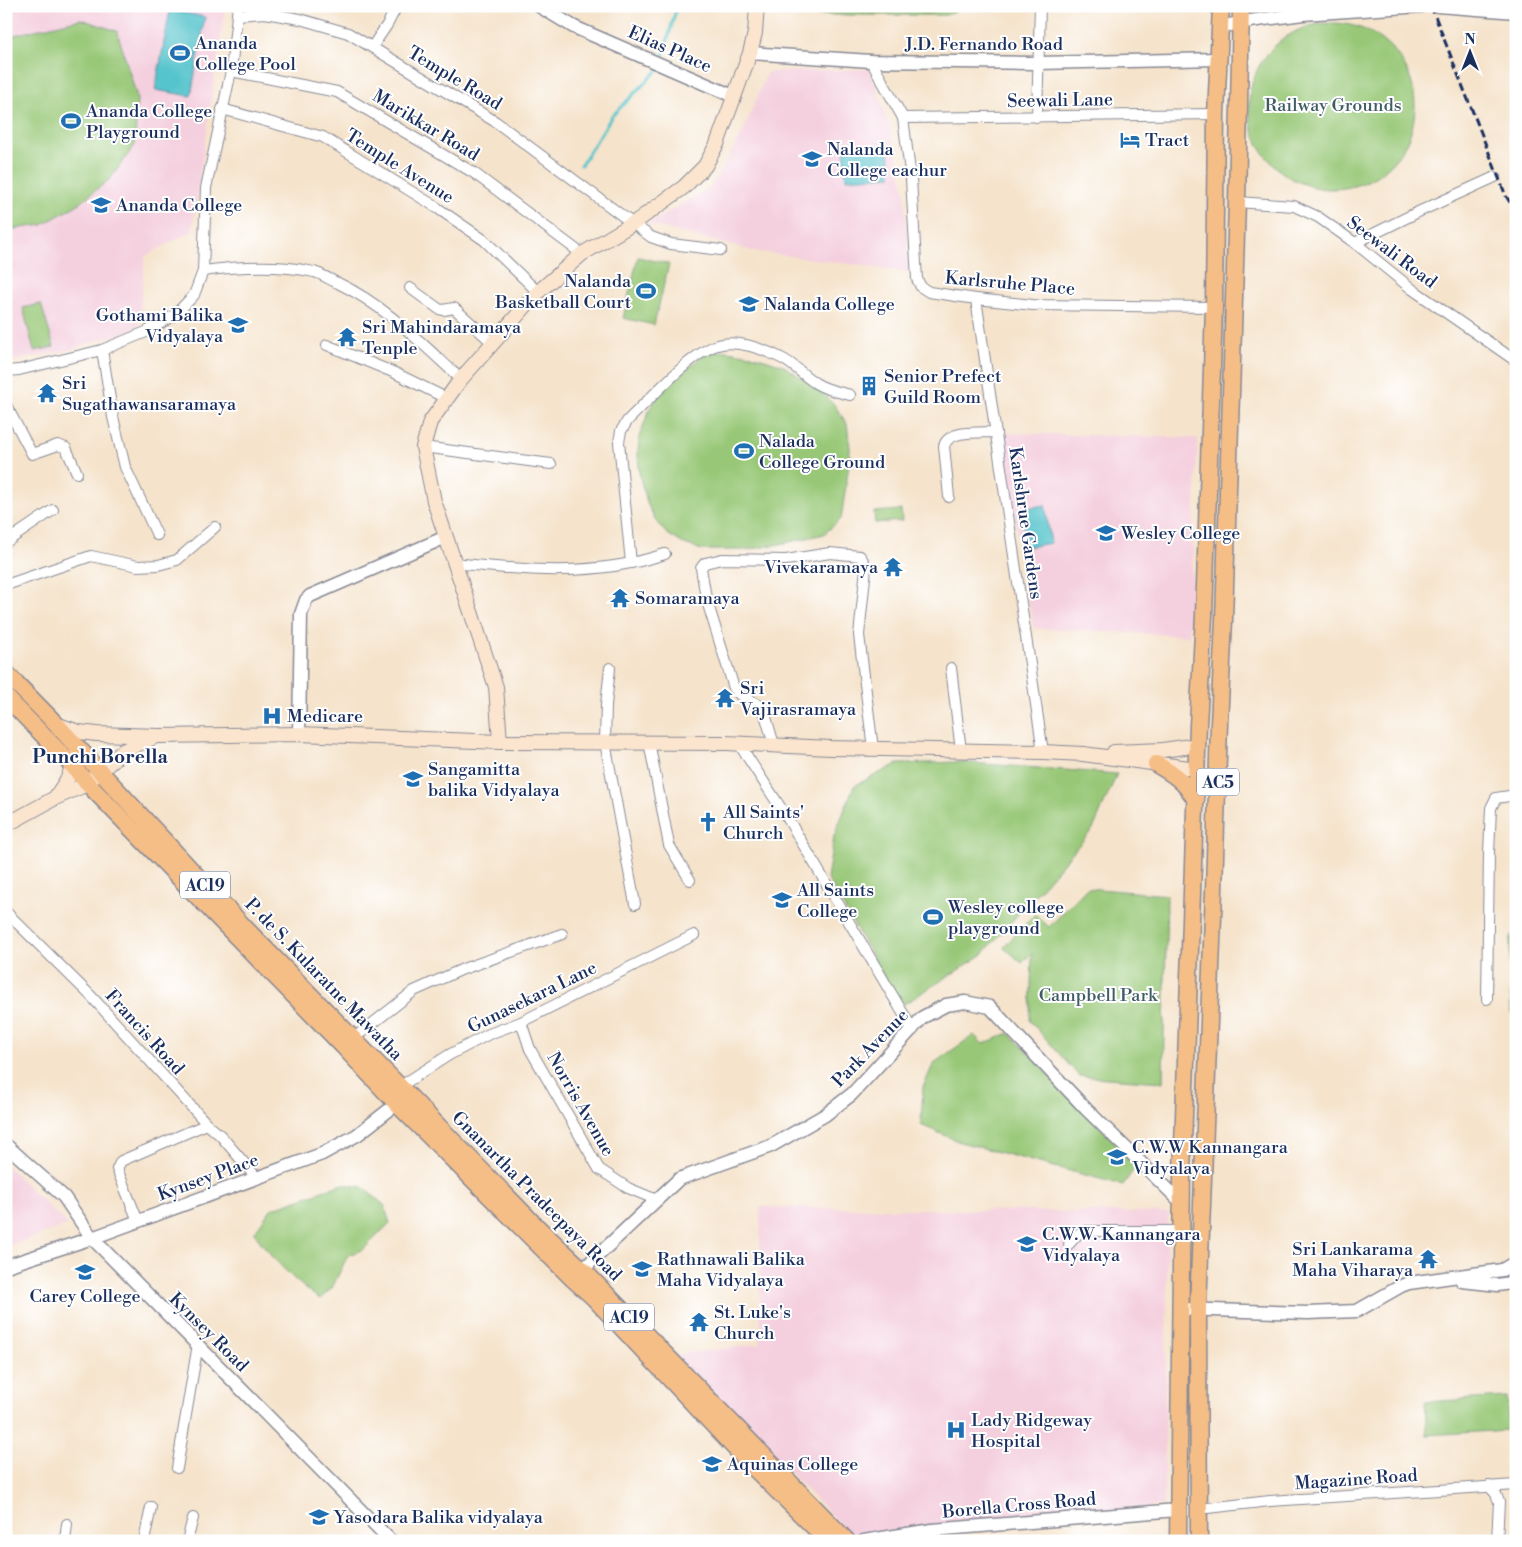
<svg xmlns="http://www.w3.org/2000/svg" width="1522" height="1547" viewBox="0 0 1522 1547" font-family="'Libre Bodoni',serif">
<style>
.built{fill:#f4cfde}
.green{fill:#98c877;stroke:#5a7c6a}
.water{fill:#57c4cc;stroke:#397a95}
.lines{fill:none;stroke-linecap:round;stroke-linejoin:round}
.stream{stroke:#57c4cc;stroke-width:3}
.minor-casing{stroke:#888994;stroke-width:12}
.tertiary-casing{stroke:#888994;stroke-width:15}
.secondary-casing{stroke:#888994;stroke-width:16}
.primary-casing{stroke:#888994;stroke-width:19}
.trunk-casing{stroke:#888994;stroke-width:19}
.minor{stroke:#fff;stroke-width:10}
.tertiary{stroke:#fff;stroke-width:12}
.secondary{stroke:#fbe5cf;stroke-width:14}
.primary{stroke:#f6be87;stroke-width:16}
.trunk{stroke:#f6be87;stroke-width:16}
.rail{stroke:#1b2f5e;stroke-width:3;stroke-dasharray:8 4;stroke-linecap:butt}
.labels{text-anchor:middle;stroke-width:4;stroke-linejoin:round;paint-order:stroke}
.shield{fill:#fff;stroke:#5f6d8e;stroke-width:1}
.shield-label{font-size:16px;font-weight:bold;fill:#1b2f5e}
.poi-label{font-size:18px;fill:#1b2f5e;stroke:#fff;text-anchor:start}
.street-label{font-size:18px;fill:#1b2f5e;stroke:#fff}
.park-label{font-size:18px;fill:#405d66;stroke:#fff}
.neighbourhood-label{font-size:19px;font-weight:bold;fill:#1b2f5e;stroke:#fff}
</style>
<rect width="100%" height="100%" fill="#fff"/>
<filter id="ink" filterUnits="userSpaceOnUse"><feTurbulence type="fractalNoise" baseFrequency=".02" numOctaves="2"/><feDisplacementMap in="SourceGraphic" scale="10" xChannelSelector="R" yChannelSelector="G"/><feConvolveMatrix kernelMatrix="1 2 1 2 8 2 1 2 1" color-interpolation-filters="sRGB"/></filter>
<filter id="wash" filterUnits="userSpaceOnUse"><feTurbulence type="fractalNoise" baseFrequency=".0096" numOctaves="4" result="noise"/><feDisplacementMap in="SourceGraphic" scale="20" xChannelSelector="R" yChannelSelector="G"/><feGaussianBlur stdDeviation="1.12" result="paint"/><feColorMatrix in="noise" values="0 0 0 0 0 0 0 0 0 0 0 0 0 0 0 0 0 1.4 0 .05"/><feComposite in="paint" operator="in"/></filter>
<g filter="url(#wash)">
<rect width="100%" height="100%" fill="#f5e3cb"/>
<!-- built -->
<g class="built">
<path d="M6,6H225L192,231L145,256L139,327L69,350L11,361L6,354Z"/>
<path d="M870,69L891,132L905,193L908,272L753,251L648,224L711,187L743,132L767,72Z"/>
<path d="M1001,433L1198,438L1189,636L1033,628Z"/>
<path d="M6,1165L68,1225L6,1247Z"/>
<path d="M760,1207L1168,1213L1164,1505L853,1537L674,1355L760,1344Z"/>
</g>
<!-- green -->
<g class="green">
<path d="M768,6H968L946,15H781Z"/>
<path d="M81,19L117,31L137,97L135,145L110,179L77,205L42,225L6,230V37Z"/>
<circle cx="1332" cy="106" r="83"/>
<path d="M638,257L669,264L654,325L623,318Z"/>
<path d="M41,304L54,347L34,351L23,308Z"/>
<path d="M727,351L752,355L783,365L815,387L833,403L847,424L850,448L849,464L841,519L824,534L785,543L746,550H702L682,543L666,533L655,519L648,505L643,489L639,472L638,454L639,437L651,406L666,387L702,356L715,352Z"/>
<path d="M901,510L902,521L875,523L874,512Z"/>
<path d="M958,762L1117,774L1093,829L982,955L901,1006L827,878L834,836L854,786L897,764Z"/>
<path d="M1087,888L1167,895L1163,1082L1079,1076L1030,1021L1032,953L1022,963L1004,947L1035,914L1049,927Z"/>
<path d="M1516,931V1017L1511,1014L1510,938Z"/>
<path d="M1009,1033L1137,1165L1123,1185L960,1142L921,1125L923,1087L934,1063L974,1035L983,1044Z"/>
<path d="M343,1184L363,1187L384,1205L390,1223L364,1249L348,1255L332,1288L320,1299C294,1282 272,1258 254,1233L271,1209Z"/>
<path d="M1507,1397L1509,1430L1427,1435L1425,1402Z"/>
</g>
<!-- water -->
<g class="water">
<path d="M170,10L205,17L191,96L155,90Z"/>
<path d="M889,146L891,176L846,179L844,148Z"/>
<path d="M1045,505L1051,543L1027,547L1021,509Z"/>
</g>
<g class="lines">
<!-- stream -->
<g class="stream">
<path d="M662,60L677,6"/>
<path d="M581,165L612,116L659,69"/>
</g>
</g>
</g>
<g filter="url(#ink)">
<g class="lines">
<defs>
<g id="minor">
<path d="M237,15L265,13L300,19L348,33L496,122L651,237L671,244L721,250"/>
<path d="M372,47L387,25L397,6"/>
<path d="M871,61L903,118L911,179L917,279L921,287L929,292L976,299L1033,305L1214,307"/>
<path d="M231,71L337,92L474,173L582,254"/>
<path d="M222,109L323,137L433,205L484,240L538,292"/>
<path d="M1037,117L1040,6"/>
<path d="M903,118L1216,114"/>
<path d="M1237,202L1294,206L1318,217L1355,243L1412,289L1516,361"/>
<path d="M1355,243L1416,213L1495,177"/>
<path d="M203,271C240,266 277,264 314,272C322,274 330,280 338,283C386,306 422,344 461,379"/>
<path d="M410,288L439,309L443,310L454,308L493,343"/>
<path d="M976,299L1043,752"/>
<path d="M327,345L395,373L446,398"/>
<path d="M102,350L113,417L125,467L157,535"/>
<path d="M6,371L19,370L102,350L146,332L176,314L194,295L203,271L206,188L231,71L238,6"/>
<path d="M6,405L32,454L58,445L66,448L77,473"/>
<path d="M423,447L551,464"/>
<path d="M949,497L944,446C949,429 981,433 996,432"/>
<path d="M6,542L53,510"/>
<path d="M454,563C527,571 595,577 665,554"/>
<path d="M631,563L619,442L621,431L628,420C648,401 693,351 718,345C739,339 765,350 783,359C796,366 805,377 817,384C827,390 839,392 850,395"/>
<path d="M6,585L91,556L138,566L158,565L177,560L215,527"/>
<path d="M610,668L606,705L605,742L635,904"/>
<path d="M951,668L961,751"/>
<path d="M649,742L669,845L690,880"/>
<path d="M739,744L788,819L913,1030"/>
<path d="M774,745L763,707L740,695L734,688L706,598L701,568L705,563L722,559L786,560L830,553L860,556L864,562L866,568L859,635L873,749"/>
<path d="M6,912L91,996L207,1124L221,1136L256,1177"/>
<path d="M1487,999L1489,853L1491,808L1496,798L1516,795"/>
<path d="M521,1022L530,1049L599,1169L628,1188L657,1200"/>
<path d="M349,1042L414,991L463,969L562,934"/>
<path d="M396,1089L449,1055L489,1034L521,1022L694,935"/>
<path d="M138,1221L117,1169L121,1161L207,1124"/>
<path d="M1069,1244L1078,1234L1087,1231H1181"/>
<path d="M177,1468L198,1344"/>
<path d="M1489,1486L1496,1494L1499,1502L1497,1541"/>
<path d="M1199,1509L1270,1501L1516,1485"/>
<path d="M65,1541L67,1524"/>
<path d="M144,1541L151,1507"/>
<path d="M187,1541L193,1518"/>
</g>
<g id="tertiary">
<path d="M539,6L574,27L733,96"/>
<path d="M1438,6L1516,12"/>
<path d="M1220,27L1250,21L1303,14L1422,6"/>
<path d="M750,53L871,61L1038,63L1219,59"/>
<path d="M299,734L301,614L306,600L310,596L446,537"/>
<path d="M6,1145L64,1197L92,1238L391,1541"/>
<path d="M6,1266L92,1238L322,1154L357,1135L403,1099"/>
<path d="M577,1275L679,1179L771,1146L825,1115L852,1094L923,1017L946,1005L965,1002L990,1007L1086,1109L1181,1202"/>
<path d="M1462,1281L1498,1285L1516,1282"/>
<path d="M1179,1309L1308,1313L1357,1311L1401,1286L1409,1283L1502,1270L1516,1262"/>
<path d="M864,1541L932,1530L1177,1510"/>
</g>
<g id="secondary">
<path d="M56,724L79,732L97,734L159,736L299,734L500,742L726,743L831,748L1043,752L1083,754L1197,769"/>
<path d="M500,742L496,687L434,501L423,447L430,422L461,379L538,292L582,254L634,223L684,187L705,166L717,144L750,53L755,33L757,6"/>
<path d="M1114,752L1163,750L1198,745"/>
<path d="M55,798L68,778L76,757"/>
<path d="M6,825L55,798L85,785L123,751L154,737"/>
</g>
<g id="primary">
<path d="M6,673L56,724L245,928L535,1225L583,1270L847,1541"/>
<path d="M6,697L73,766L87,783L343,1046L397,1104L573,1279L593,1297L748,1462L828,1541"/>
</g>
<g id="trunk">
<path d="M1156,764C1175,775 1184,781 1196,800"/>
<path d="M1178,1541L1182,1173L1198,725L1204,616L1214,307L1216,114L1221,6"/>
<path d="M1199,1541L1198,1309L1214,890L1219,724L1224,620L1237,202L1241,6"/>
</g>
</defs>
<!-- minor casing -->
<use href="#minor" class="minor-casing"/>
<!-- tertiary casing -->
<use href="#tertiary" class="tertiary-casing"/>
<!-- secondary casing -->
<use href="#secondary" class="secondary-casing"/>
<!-- primary casing -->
<use href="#primary" class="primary-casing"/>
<!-- trunk casing -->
<use href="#trunk" class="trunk-casing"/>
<!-- minor -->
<use href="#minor" class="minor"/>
<!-- tertiary -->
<use href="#tertiary" class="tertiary"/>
<!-- secondary -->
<use href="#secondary" class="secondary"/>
<!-- primary -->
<use href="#primary" class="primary"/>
<!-- trunk -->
<use href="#trunk" class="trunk"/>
<!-- rail -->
<path class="rail" d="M1431,6L1506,196L1516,212"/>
</g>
</g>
<!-- icons -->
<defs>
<symbol id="stadium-bare" viewBox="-9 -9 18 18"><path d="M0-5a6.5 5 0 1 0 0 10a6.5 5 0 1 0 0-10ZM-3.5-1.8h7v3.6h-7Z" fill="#1f6fb2" stroke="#fff" stroke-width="2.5" paint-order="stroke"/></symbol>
<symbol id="hotel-bare" viewBox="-9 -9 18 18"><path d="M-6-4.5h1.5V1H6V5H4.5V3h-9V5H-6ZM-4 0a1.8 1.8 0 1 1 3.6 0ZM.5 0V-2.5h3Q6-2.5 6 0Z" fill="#1f6fb2" stroke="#fff" stroke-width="2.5" paint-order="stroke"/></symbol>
<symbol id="university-bare" viewBox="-9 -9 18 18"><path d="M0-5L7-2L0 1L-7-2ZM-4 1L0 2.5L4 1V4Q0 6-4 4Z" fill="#1f6fb2" stroke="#fff" stroke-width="2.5" paint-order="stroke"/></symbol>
<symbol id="school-bare" viewBox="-9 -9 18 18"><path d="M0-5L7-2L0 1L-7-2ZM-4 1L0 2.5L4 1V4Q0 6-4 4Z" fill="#1f6fb2" stroke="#fff" stroke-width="2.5" paint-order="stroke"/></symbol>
<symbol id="temple-bare" viewBox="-9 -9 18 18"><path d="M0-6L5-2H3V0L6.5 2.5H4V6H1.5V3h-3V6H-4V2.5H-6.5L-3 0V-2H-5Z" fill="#1f6fb2" stroke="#fff" stroke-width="2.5" paint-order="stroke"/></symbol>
<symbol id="building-bare" viewBox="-9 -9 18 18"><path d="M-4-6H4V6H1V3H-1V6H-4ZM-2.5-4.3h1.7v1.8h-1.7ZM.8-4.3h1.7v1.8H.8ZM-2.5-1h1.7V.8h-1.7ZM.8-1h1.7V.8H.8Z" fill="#1f6fb2" stroke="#fff" stroke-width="2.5" paint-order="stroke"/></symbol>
<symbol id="hospital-bare" viewBox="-9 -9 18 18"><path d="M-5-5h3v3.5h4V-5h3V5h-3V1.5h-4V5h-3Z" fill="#1f6fb2" stroke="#fff" stroke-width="2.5" paint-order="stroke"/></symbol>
<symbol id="church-bare" viewBox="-9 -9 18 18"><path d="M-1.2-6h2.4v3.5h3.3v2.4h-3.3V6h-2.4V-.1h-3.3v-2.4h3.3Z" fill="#1f6fb2" stroke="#fff" stroke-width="2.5" paint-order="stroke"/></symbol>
</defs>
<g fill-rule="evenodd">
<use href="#stadium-bare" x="166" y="39" width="28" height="28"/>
<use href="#stadium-bare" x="57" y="107" width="28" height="28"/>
<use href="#hotel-bare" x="1116" y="126" width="28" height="28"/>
<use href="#university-bare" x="798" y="145" width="28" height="28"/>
<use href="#university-bare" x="87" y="191" width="28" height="28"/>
<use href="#stadium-bare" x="632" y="277" width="28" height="28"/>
<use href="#university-bare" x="735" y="290" width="28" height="28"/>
<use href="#school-bare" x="224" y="311" width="28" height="28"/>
<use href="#temple-bare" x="333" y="323" width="28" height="28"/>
<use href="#building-bare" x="855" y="372" width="28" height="28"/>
<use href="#temple-bare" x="33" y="379" width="28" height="28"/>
<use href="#stadium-bare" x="730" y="437" width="28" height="28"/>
<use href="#school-bare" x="1092" y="519" width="28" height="28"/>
<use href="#temple-bare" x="879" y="553" width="28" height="28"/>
<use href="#temple-bare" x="606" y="584" width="28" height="28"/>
<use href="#temple-bare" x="711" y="684" width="28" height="28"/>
<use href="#hospital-bare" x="258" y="702" width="28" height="28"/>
<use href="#school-bare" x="399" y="765" width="28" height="28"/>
<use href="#church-bare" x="694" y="808" width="28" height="28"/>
<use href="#school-bare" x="768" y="886" width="28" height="28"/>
<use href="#stadium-bare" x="919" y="903" width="28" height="28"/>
<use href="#school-bare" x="1103" y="1143" width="28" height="28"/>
<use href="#school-bare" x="1013" y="1230" width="28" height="28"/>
<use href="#temple-bare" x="1414" y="1245" width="28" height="28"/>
<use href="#school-bare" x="628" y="1255" width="28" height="28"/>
<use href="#school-bare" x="71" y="1258" width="28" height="28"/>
<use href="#temple-bare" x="685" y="1308" width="28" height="28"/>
<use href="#hospital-bare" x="942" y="1416" width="28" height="28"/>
<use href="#university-bare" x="698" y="1450" width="28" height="28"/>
<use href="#school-bare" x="305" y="1503" width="28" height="28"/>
</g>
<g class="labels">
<!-- shield labels -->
<g class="shield">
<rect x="1197" y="768.5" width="42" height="27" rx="4"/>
<rect x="180" y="871.5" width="50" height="27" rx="4"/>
<rect x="604" y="1303.5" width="50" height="27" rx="4"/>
</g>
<g class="shield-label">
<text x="1218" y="788">AC5</text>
<text x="205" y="891">AC19</text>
<text x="629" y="1323">AC19</text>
</g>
<!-- poi labels -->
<g class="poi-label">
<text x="195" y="49">Ananda<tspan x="195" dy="21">College Pool</tspan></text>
<text x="86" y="117">Ananda College<tspan x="86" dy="21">Playground</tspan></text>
<text x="1145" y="146">Tract</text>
<text x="827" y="155">Nalanda<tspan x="827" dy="21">College eachur</tspan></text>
<text x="116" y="211">Ananda College</text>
<text x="631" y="287" text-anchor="end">Nalanda<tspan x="631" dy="21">Basketball Court</tspan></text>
<text x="764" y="310">Nalanda College</text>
<text x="223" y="321" text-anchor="end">Gothami Balika<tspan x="223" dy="21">Vidyalaya</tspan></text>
<text x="362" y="333">Sri Mahindaramaya<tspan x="362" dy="21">Tenple</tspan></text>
<text x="884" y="382">Senior Prefect<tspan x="884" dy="21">Guild Room</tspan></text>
<text x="62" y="389">Sri<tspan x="62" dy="21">Sugathawansaramaya</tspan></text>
<text x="759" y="447">Nalada<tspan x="759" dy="21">College Ground</tspan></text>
<text x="1121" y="539">Wesley College</text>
<text x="878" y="573" text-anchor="end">Vivekaramaya</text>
<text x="635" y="604">Somaramaya</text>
<text x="740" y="694">Sri<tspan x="740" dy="21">Vajirasramaya</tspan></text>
<text x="287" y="722">Medicare</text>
<text x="428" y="775">Sangamitta<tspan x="428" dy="21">balika Vidyalaya</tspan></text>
<text x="723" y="818">All Saints'<tspan x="723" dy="21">Church</tspan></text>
<text x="797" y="896">All Saints<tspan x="797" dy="21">College</tspan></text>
<text x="948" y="913">Wesley college<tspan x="948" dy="21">playground</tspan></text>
<text x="1132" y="1153">C.W.W Kannangara<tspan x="1132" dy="21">Vidyalaya</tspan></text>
<text x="1042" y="1240">C.W.W. Kannangara<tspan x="1042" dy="21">Vidyalaya</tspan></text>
<text x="1413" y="1255" text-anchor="end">Sri Lankarama<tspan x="1413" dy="21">Maha Viharaya</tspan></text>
<text x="657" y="1265">Rathnawali Balika<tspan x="657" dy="21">Maha Vidyalaya</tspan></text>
<text x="85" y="1302" text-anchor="middle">Carey College</text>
<text x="714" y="1318">St. Luke's<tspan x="714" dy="21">Church</tspan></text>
<text x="971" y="1426">Lady Ridgeway<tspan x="971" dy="21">Hospital</tspan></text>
<text x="727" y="1470">Aquinas College</text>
<text x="334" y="1523">Yasodara Balika vidyalaya</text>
</g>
<!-- street labels -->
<g class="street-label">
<text x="984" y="50">J.D. Fernando Road</text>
<text transform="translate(670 49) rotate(24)" y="6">Elias Place</text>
<text transform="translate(455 78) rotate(31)" y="6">Temple Road</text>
<text transform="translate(1060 100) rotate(-1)" y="6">Seewali Lane</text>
<text transform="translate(426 125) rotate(31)" y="6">Marikkar Road</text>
<text transform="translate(400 166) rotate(32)" y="6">Temple Avenue</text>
<text transform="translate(1392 252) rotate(37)" y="6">Seewali Road</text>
<text transform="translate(1010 283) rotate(5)" y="6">Karlsruhe Place</text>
<text transform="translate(1026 523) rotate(82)" y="6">Karlshrue Gardens</text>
<text transform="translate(324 979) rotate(46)" y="6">P. de S. Kularatne Mawatha</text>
<text transform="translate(532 997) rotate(-26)" y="6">Gunasekara Lane</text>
<text transform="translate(145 1032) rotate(48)" y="6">Francis Road</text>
<text transform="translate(870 1048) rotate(-46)" y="6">Park Avenue</text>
<text transform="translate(581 1104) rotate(60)" y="6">Norris Avenue</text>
<text transform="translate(208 1177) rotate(-20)" y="6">Kynsey Place</text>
<text transform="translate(537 1196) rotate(45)" y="6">Gnanartha Pradeepaya Road</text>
<text transform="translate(209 1332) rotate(45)" y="6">Kynsey Road</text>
<text transform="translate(1356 1479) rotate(-4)" y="6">Magazine Road</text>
<text transform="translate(1019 1505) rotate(-5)" y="6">Borella Cross Road</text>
</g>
<!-- park labels -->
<g class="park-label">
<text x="1333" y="111">Railway Grounds</text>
<text x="1098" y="1001">Campbell Park</text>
</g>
<!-- neighbourhood labels -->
<g class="neighbourhood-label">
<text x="100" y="763">Punchi Borella</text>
</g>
</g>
<!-- margin -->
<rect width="1522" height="1547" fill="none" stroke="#fff" stroke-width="25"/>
<!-- north arrow -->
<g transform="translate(1470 52)" stroke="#ffffff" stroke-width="4" paint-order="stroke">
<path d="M0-4L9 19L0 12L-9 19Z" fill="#1b2f5e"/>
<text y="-8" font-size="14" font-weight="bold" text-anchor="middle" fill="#1b2f5e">N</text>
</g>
</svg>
